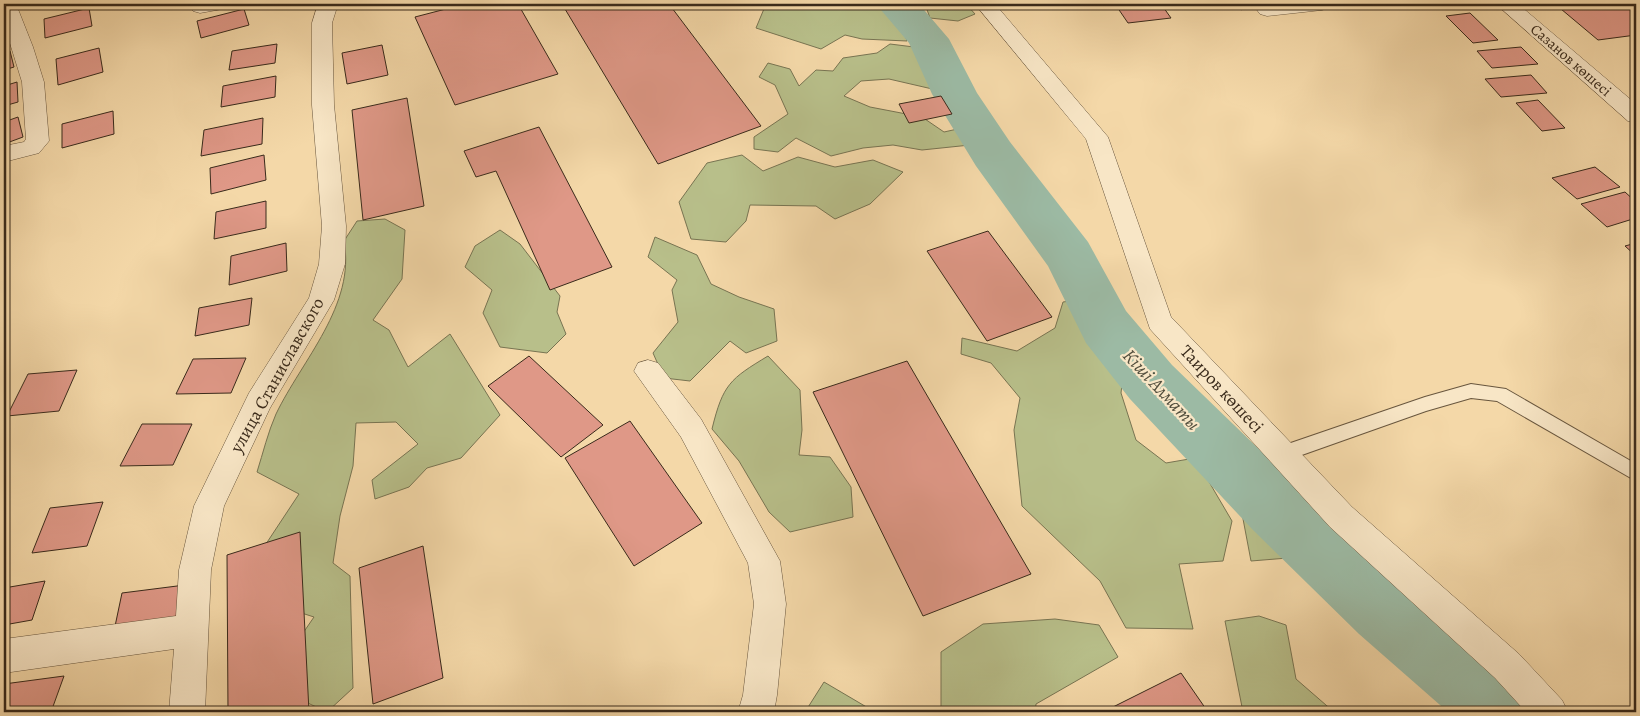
<svg xmlns="http://www.w3.org/2000/svg" width="1640" height="716" viewBox="0 0 1640 716" font-family="Alegreya,serif">
<style>
.green{fill:#b8bf8a;stroke:#787452}
.lines{fill:none;stroke-linecap:round;stroke-linejoin:round}
.river{fill:#9cbaa4;fill-rule:evenodd}
.building{fill:#df9887;stroke:#392a1b}
.service-casing{stroke:#68563e;stroke-width:2}
.minor-casing{stroke:#68563e;stroke-width:1}
.path{stroke:#392a1b;stroke-width:2.5;stroke-dasharray:3 2;stroke-linecap:butt}
.service{fill:#f8e6c6;fill-rule:evenodd}
.minor{fill:#f8e6c6;fill-rule:evenodd}
.labels{text-anchor:middle;stroke-width:4.5;stroke-linejoin:round;paint-order:stroke}
.far-street-label{font-size:15px;fill:#392a1b;stroke:#f8e6c6}
.street-label{font-size:18px;fill:#392a1b;stroke:#f8e6c6}
.water-label{font-size:19px;font-style:italic;fill:#524e3d;stroke:#f8e6c6}
</style>
<rect width="100%" height="100%" fill="#f4d8a8"/>
<filter id="stains"><feTurbulence type="fractalNoise" baseFrequency=".004" numOctaves="4"/><feColorMatrix values="0 0 0 0 .2 0 0 0 0 .09 0 0 0 0 .02 0 0 0 .5 -.17"/></filter>
<radialGradient id="worn" r=".72"><stop offset=".6" stop-color="#630" stop-opacity="0"/><stop offset="1" stop-color="#630" stop-opacity=".3"/></radialGradient>
<!-- green -->
<g class="green">
<path d="M766,4H874L901,22L907,41L862,39L845,35L821,49L756,28Z"/>
<path d="M925,4H966L975,14L958,21L930,18Z"/>
<path d="M890,44L914,47L933,72L941,91L889,79L861,81L844,96L870,107L922,117L944,132L962,128L970,145L922,150L893,145L863,148L831,156L796,138L778,152L754,149V137L788,114L775,85L759,77L768,63L790,69L799,86L816,70L833,71L843,58L877,53Z"/>
<path d="M742,155L763,171L798,157L835,167L873,160L903,172L870,204L835,219L816,206L750,205L746,221L726,242L691,239L679,202L707,163Z"/>
<path d="M385,219L405,230L402,279L373,320L389,330L408,367L450,334L500,415L461,458L427,468L409,487L375,499L372,480L418,444L396,422L356,423L353,466L340,516L333,563L350,576L353,688L327,712L295,697L290,652L314,617L289,609L258,556L299,494L257,472C263,453 268,432 276,414C302,360 356,305 344,241L357,221Z"/>
<path d="M500,230L520,244L560,296L557,312L566,334L547,353L500,347L483,313L492,290L465,267L475,246Z"/>
<path d="M655,237L697,255L711,284L739,297L774,309L777,341L746,353L730,341L690,381L664,378L653,353L678,322L672,290L677,280L648,257Z"/>
<path d="M1077,300L1124,367L1121,393L1136,440L1166,463L1195,458L1232,521L1223,561L1179,564L1193,629L1126,628L1100,581L1022,506L1014,430L1020,398L991,363L961,354L962,338L1017,351L1055,328L1063,302Z"/>
<path d="M768,356L800,390L802,430L799,455L830,457L851,487L853,517L790,532L769,512L739,461L712,429C723,384 730,379 768,356Z"/>
<path d="M1180,402L1203,409L1241,438L1294,499L1330,528L1399,599L1426,608L1498,674L1508,699L1466,694L1392,645L1288,558L1251,561L1240,503L1203,451Z"/>
<path d="M1259,616L1286,625L1296,679L1334,712H1243L1225,621Z"/>
<path d="M1055,619L1099,625L1118,657L1036,704L1035,712H941V652L983,624Z"/>
<path d="M824,682L875,712H805Z"/>
</g>
<g class="lines">
<!-- river -->
<path class="river" d="M876,4H919L949,39L977,93L1010,142L1088,242L1126,311L1172,365L1299,488L1407,586L1530,686L1541,712H1448L1359,634L1253,530L1130,399L1086,343L1048,266L976,166L932,94L909,43Z"/>
</g>
<!-- building -->
<g class="building">
<path d="M465,4H518L558,74L455,105L415,17Z"/>
<path d="M562,4H669L761,126L658,164Z"/>
<path d="M1115,4H1161L1171,18L1128,23Z"/>
<path d="M1599,4H1636V35L1598,40L1561,9Z"/>
<path d="M89,8L92,26L45,38L44,19Z"/>
<path d="M244,9L249,25L201,38L197,21Z"/>
<path d="M1470,13L1498,40L1473,43L1446,16Z"/>
<path d="M6,32L10,45L4,47V33Z"/>
<path d="M277,44L275,63L229,70L232,51Z"/>
<path d="M382,45L388,75L347,84L342,53Z"/>
<path d="M1521,47L1538,64L1492,68L1477,51Z"/>
<path d="M99,48L103,72L58,85L56,59Z"/>
<path d="M10,51L14,67L4,70V52Z"/>
<path d="M1531,75L1547,93L1501,97L1485,79Z"/>
<path d="M276,76L275,97L221,107L223,86Z"/>
<path d="M17,82L18,102L4,106V86Z"/>
<path d="M941,96L952,114L909,123L899,104Z"/>
<path d="M407,98L424,206L363,220L352,110Z"/>
<path d="M1538,100L1565,128L1542,131L1516,103Z"/>
<path d="M113,111L114,134L62,148V124Z"/>
<path d="M18,117L23,137L4,144V122Z"/>
<path d="M263,118L262,144L201,156L204,130Z"/>
<path d="M539,127L612,267L550,290L496,171L476,177L464,151Z"/>
<path d="M264,155L266,180L211,194L210,168Z"/>
<path d="M1595,167L1620,187L1577,199L1552,178Z"/>
<path d="M1625,192L1636,202V218L1607,227L1581,204Z"/>
<path d="M266,201V228L214,239L216,212Z"/>
<path d="M988,231L1052,317L987,341L927,251Z"/>
<path d="M286,243L287,271L229,285L231,256Z"/>
<path d="M1636,243V256L1625,246Z"/>
<path d="M252,298L249,325L195,336L199,308Z"/>
<path d="M529,356L603,425L561,457L488,386Z"/>
<path d="M246,358L231,393L176,394L193,359Z"/>
<path d="M907,361L1031,574L923,616L813,392Z"/>
<path d="M77,370L59,411L7,416L28,374Z"/>
<path d="M630,421L702,523L634,566L565,458Z"/>
<path d="M142,424H192L173,465L120,466Z"/>
<path d="M103,502L87,546L32,553L50,508Z"/>
<path d="M300,532L309,712H228L227,555Z"/>
<path d="M423,546L443,678L373,704L359,568Z"/>
<path d="M45,581L32,620L4,625V588Z"/>
<path d="M185,585L176,622L114,631L122,593Z"/>
<path d="M1181,673L1208,712H1103Z"/>
<path d="M64,676L51,712H4V684Z"/>
</g>
<g class="lines">
<defs>
<path id="service" d="M1471,384L1506,389L1636,464V481L1497,401L1471,398L1426,411L1282,462L1276,459L1273,454L1276,449L1282,446L1425,397Z"/>
<g id="minor">
<path d="M4,4H16L33,47L44,82L49,141L39,153L4,162V146L24,142L26,139L22,82L4,24Z"/>
<path d="M192,4H231L228,8L200,13L193,11L190,7Z"/>
<path d="M318,4H338L332,23L334,105L346,226L345,264L334,300L270,408L224,506L211,570L205,712H169L174,649L4,673V639L176,616L179,570L194,506L249,393L309,298L319,264L322,226L312,105V23Z"/>
<path d="M975,4H995L1108,137L1171,317L1352,507L1519,654L1562,700L1568,712H1526L1495,678L1330,527L1150,329L1086,139Z"/>
<path d="M1267,4H1332L1329,8L1322,10L1267,16L1260,14L1257,10L1260,6Z"/>
<path d="M1496,4H1518L1636,104V123L1628,121Z"/>
<path d="M648,360L658,363L701,419L780,561L786,604L777,695L774,712H738L743,695L754,604L748,563L681,437L634,371L638,363Z"/>
</g>
</defs>
<!-- service casing -->
<use href="#service" class="service-casing"/>
<!-- minor casing -->
<use href="#minor" class="minor-casing"/>
<!-- path -->
<path class="path" d="M1221,4L1242,9"/>
<!-- service -->
<use href="#service" class="service"/>
<!-- minor -->
<use href="#minor" class="minor"/>
</g>
<g class="labels">
<!-- far-street labels -->
<g class="far-street-label">
<text transform="translate(1571 60) rotate(41)" y="5">Сазанов көшесі</text>
</g>
<!-- street labels -->
<g class="street-label">
<text transform="translate(277 375) rotate(-61)" y="6">улица Станиславского</text>
<text transform="translate(1222 389) rotate(47)" y="6">Таиров көшесі</text>
</g>
<!-- water labels -->
<g class="water-label">
<text transform="translate(1162 389) rotate(47)" y="7">Кіші Алматы</text>
</g>
</g>
<!-- margin -->
<rect width="1640" height="716" fill="none" stroke="#f4d8a8" stroke-width="20"/>
<rect x="5" y="5" width="1630" height="706" fill="none" stroke="#392a1b" stroke-width="2.5"/>
<rect x="10" y="10" width="1620" height="696" fill="none" stroke="#392a1b"/>
<rect width="100%" height="100%" filter="url(#stains)"/>
<rect width="100%" height="100%" fill="url(#worn)"/>
</svg>
